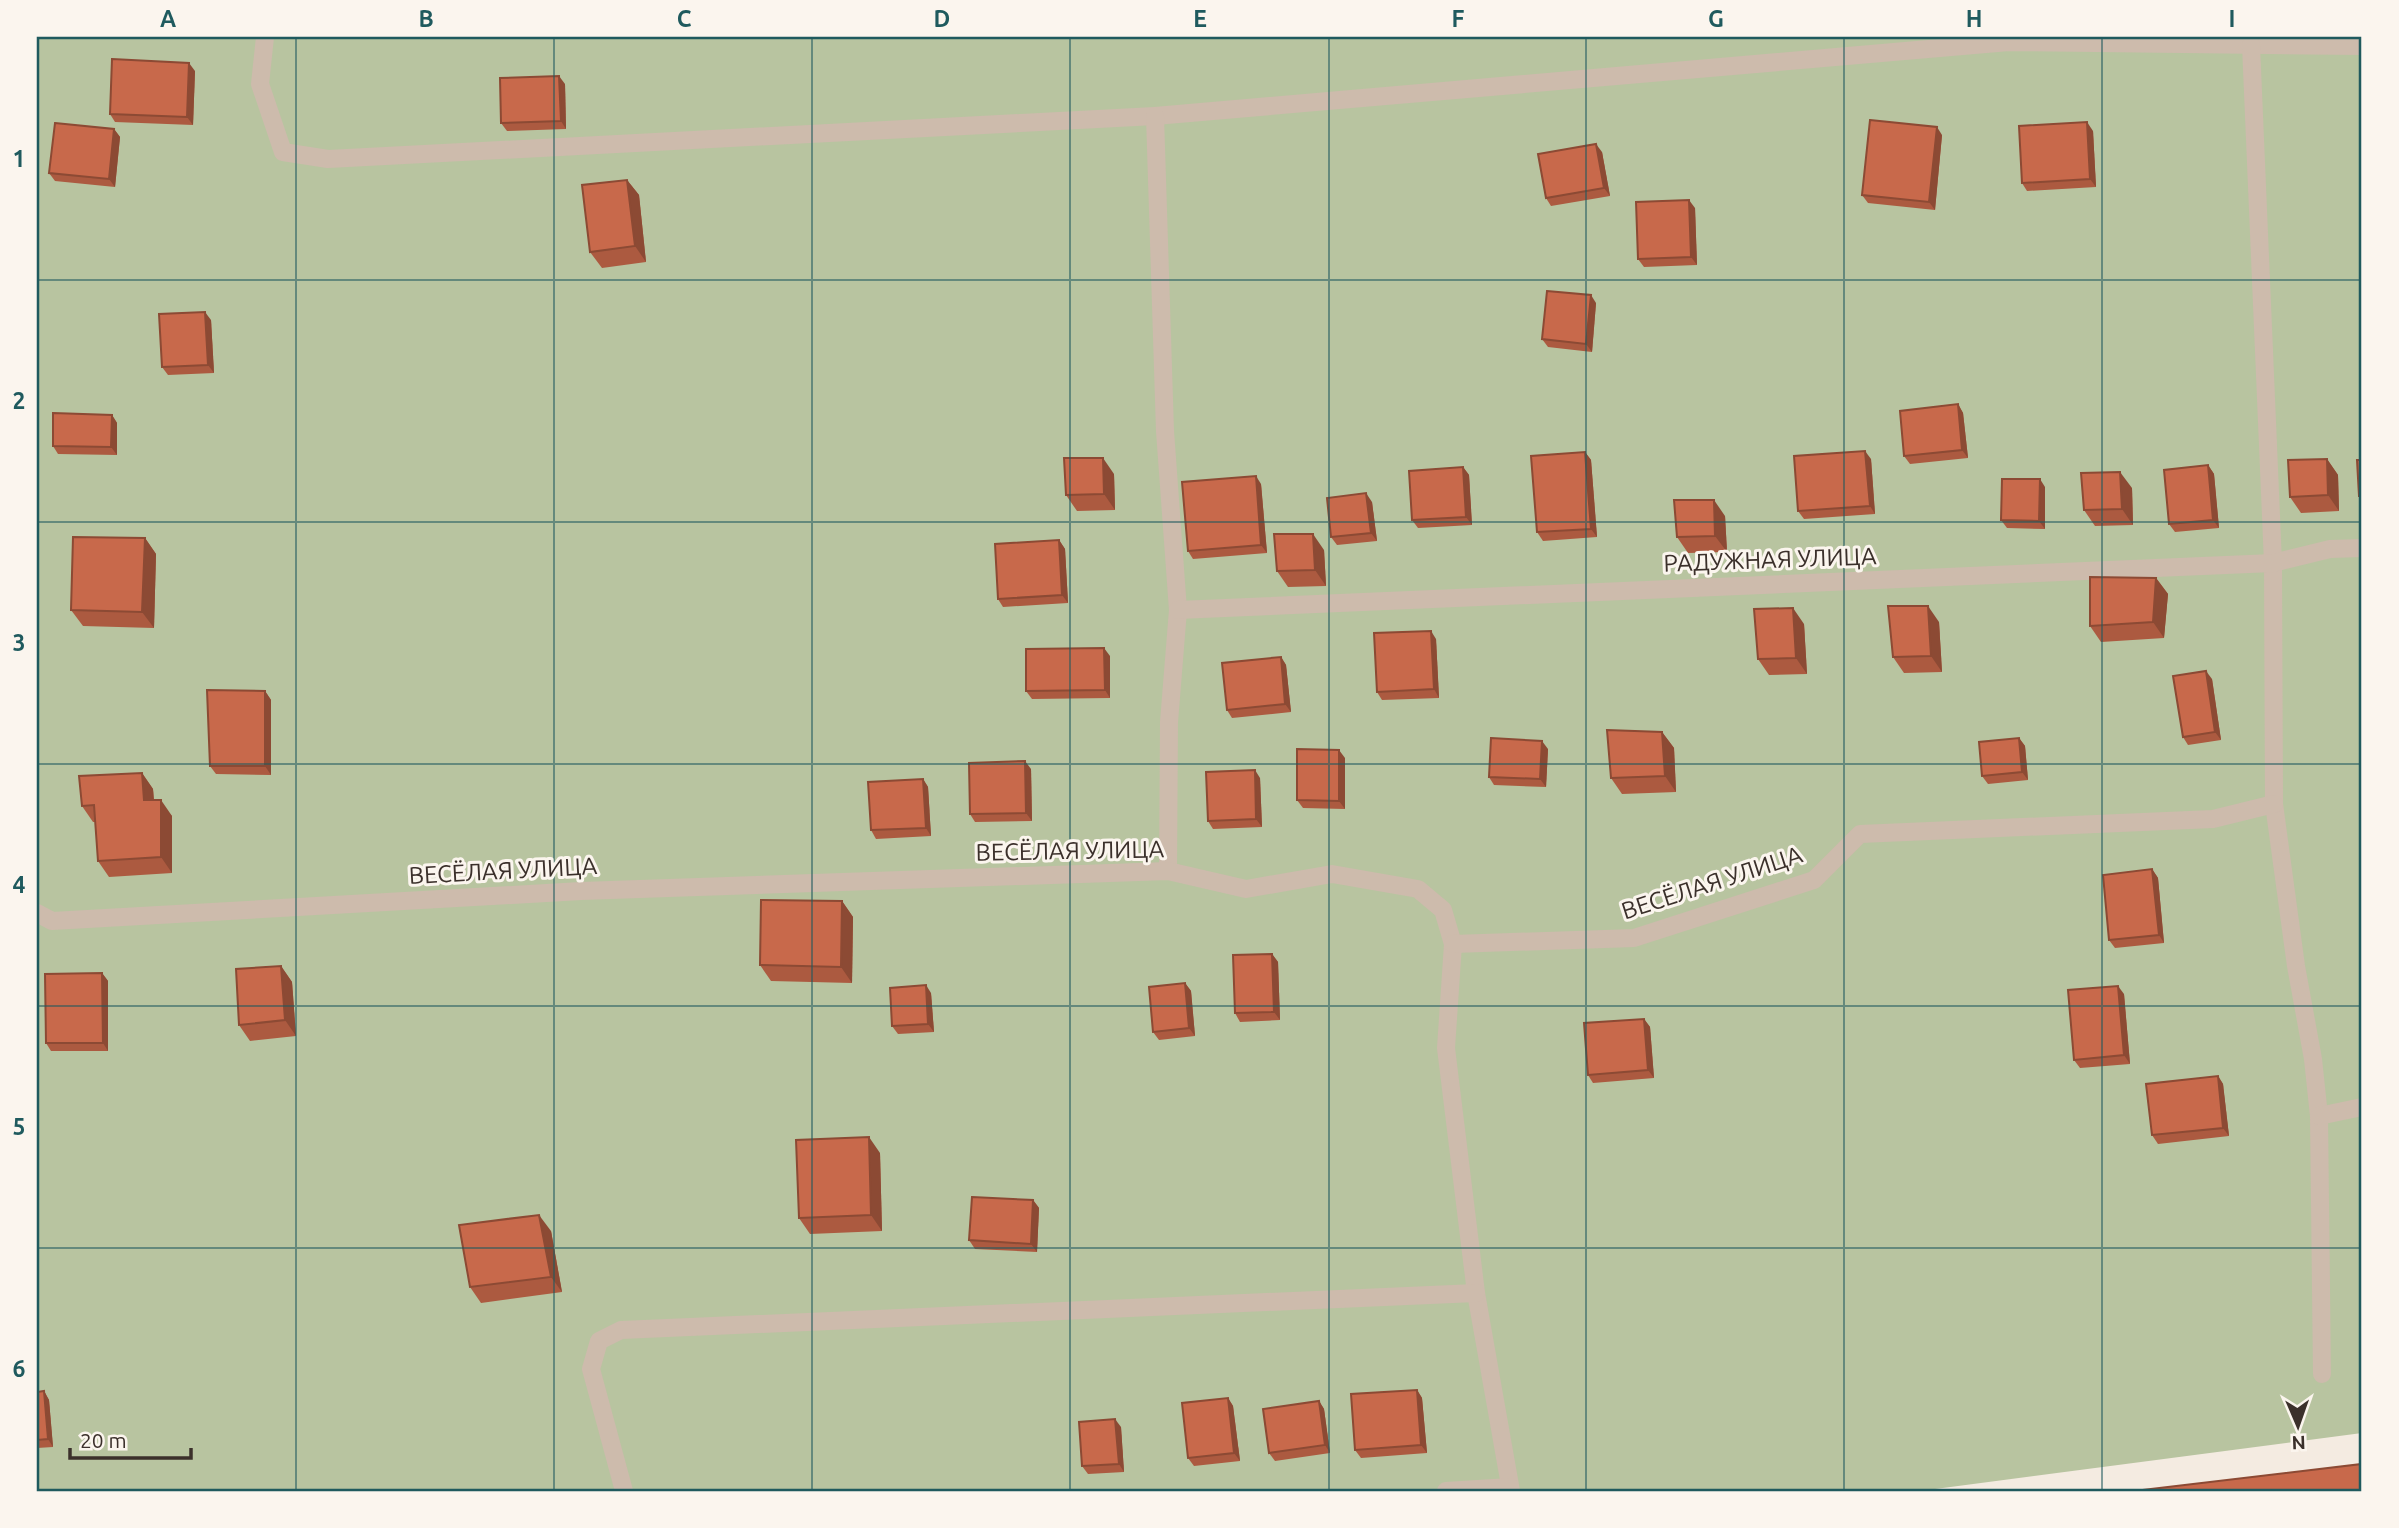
<svg xmlns="http://www.w3.org/2000/svg" width="2399" height="1528" viewBox="0 0 2399 1528" font-family="Ubuntu,sans-serif">
<style>
.green{fill:#b8c4a0}
.lines{fill:none;stroke-linecap:round;stroke-linejoin:round}
.minor{stroke:#cdbbac;stroke-width:18}
.wall{fill:#ac5a40}
.shaded-wall{fill:#8c4a34}
.building{fill:#c8694b;stroke:#8c4a34;stroke-width:2}
.grid{fill:none;stroke:#1f5a5e;stroke-width:2;stroke-opacity:0.55}
.labels{text-anchor:middle;stroke-width:6;stroke-linejoin:round;paint-order:stroke}
.street-label{font-size:24px;fill:#3b302b;stroke:#fbf5ee}
.neatline{fill:none;stroke:#1f5a5e;stroke-width:2.5}
.grid-label{font-size:23px;text-anchor:middle;font-weight:bold;fill:#1f5a5e}
</style>
<rect width="100%" height="100%" fill="#f4ebe1"/>
<!-- green -->
<path class="green" d="M37,37H2362V1433L1920,1491H37Z"/>
<g class="lines">
<!-- minor -->
<g class="minor">
<path d="M265,37L260,84L283,152L328,159L1155,116L2009,42L2362,46"/>
<path d="M2251,45L2273,563L2274,804L2296,966L2313,1059L2319,1116L2322,1374"/>
<path d="M1155,116L1165,431L1178,610L1169,722L1168,871"/>
<path d="M1178,610L2273,563L2330,549L2362,548"/>
<path d="M37,913L52,921L581,891L1168,871L1246,889L1332,874L1418,889L1443,910L1453,944L1446,1048L1476,1293L1511,1491"/>
<path d="M1453,944L1634,938L1814,880L1860,834L2213,819L2274,804"/>
<path d="M2319,1116L2362,1107"/>
<path d="M624,1491L591,1369L599,1341L621,1330L1476,1293"/>
<path d="M1446,1491L1510,1487"/>
</g>
</g>
<!-- wall -->
<g class="wall">
<path d="M195,71L193,125L115,122L110,114Z"/>
<path d="M565,84L566,129L507,131L501,123Z"/>
<path d="M114,129L120,137L115,187L55,181L49,173Z"/>
<path d="M2093,131L2096,187L2027,191L2022,183Z"/>
<path d="M1942,135L1935,210L1868,203L1862,195Z"/>
<path d="M1602,152L1610,196L1551,206L1546,198Z"/>
<path d="M627,180L639,195L646,262L602,268L590,252Z"/>
<path d="M1695,208L1697,265L1644,267L1638,259Z"/>
<path d="M1596,303L1592,352L1548,347L1542,339Z"/>
<path d="M211,320L214,373L168,375L162,367Z"/>
<path d="M1958,404L1963,413L1968,458L1910,464L1904,456Z"/>
<path d="M112,415L117,423V455L58,454L53,446Z"/>
<path d="M1585,452L1591,460L1597,537L1543,541L1537,532Z"/>
<path d="M1871,459L1875,514L1804,519L1798,511Z"/>
<path d="M2327,459L2338,475L2339,511L2301,513L2290,497Z"/>
<path d="M2208,465L2214,474L2219,528L2175,532L2169,524Z"/>
<path d="M1463,467L1469,475L1472,525L1418,528L1412,520Z"/>
<path d="M1114,474L1115,510L1077,511L1066,495Z"/>
<path d="M1261,484L1267,553L1193,559L1188,551Z"/>
<path d="M2045,487V529L2007,528L2001,520Z"/>
<path d="M2132,488L2133,525L2095,526L2084,510Z"/>
<path d="M1372,502L1377,541L1337,545L1331,537Z"/>
<path d="M1725,516L1727,552L1688,553L1677,537Z"/>
<path d="M145,538L156,554L154,628L83,626L71,610Z"/>
<path d="M1059,540L1065,549L1068,603L1003,607L998,599Z"/>
<path d="M1324,550L1326,586L1288,587L1277,571Z"/>
<path d="M2156,578L2168,594L2164,638L2101,642L2090,626Z"/>
<path d="M1939,622L1942,672L1904,673L1893,657Z"/>
<path d="M1804,624L1807,674L1769,675L1758,659Z"/>
<path d="M1436,639L1439,698L1382,700L1377,692Z"/>
<path d="M1110,656V698L1032,699L1026,691Z"/>
<path d="M1281,657L1286,665L1291,712L1232,718L1227,710Z"/>
<path d="M2212,679L2221,740L2188,745L2183,737Z"/>
<path d="M265,691L271,700V775L216,774L210,766Z"/>
<path d="M1662,732L1674,748L1676,792L1622,794L1611,778Z"/>
<path d="M2019,738L2025,746L2028,780L1988,784L1982,776Z"/>
<path d="M1548,749L1546,787L1494,785L1489,777Z"/>
<path d="M1345,758V809L1303,808L1297,800Z"/>
<path d="M1031,769L1032,821L975,822L970,814Z"/>
<path d="M142,773L153,789L154,800L172,816V873L109,877L98,861L95,822H93L82,806Z"/>
<path d="M1260,778L1262,827L1213,829L1208,821Z"/>
<path d="M923,779L928,787L931,836L876,839L871,830Z"/>
<path d="M2152,869L2158,878L2164,943L2115,948L2109,940Z"/>
<path d="M842,901L853,917L852,983L771,981L760,965Z"/>
<path d="M1272,954L1278,962L1280,1020L1240,1022L1235,1013Z"/>
<path d="M281,966L292,982L296,1036L250,1041L239,1025Z"/>
<path d="M102,973L108,981V1051H51L46,1043Z"/>
<path d="M1185,983L1191,991L1195,1036L1159,1040L1153,1032Z"/>
<path d="M931,993L934,1032L898,1034L892,1026Z"/>
<path d="M2124,994L2130,1064L2080,1068L2074,1060Z"/>
<path d="M1644,1019L1650,1027L1654,1078L1593,1083L1588,1075Z"/>
<path d="M2218,1076L2223,1084L2229,1136L2158,1144L2152,1135Z"/>
<path d="M880,1153L882,1231L810,1234L799,1218Z"/>
<path d="M1033,1200L1039,1208L1037,1252L975,1249L969,1240Z"/>
<path d="M551,1231L562,1292L481,1303L470,1287Z"/>
<path d="M1417,1390L1422,1398L1427,1453L1361,1458L1355,1450Z"/>
<path d="M44,1391L49,1400L53,1447L37,1448V1392Z"/>
<path d="M1228,1398L1233,1406L1240,1461L1194,1466L1188,1458Z"/>
<path d="M1319,1401L1324,1409L1330,1453L1275,1461L1269,1453Z"/>
<path d="M1121,1427L1124,1472L1088,1474L1082,1466Z"/>
</g>
<!-- shaded-wall -->
<g class="shaded-wall">
<path d="M189,63L195,71L193,125L187,117Z"/>
<path d="M559,76L565,84L566,129L561,121Z"/>
<path d="M2087,122L2093,131L2096,187L2090,179Z"/>
<path d="M1937,127L1942,135L1935,210L1929,202Z"/>
<path d="M114,129L120,137L115,187L109,179Z"/>
<path d="M1596,144L1602,152L1610,196L1604,188Z"/>
<path d="M627,180L639,195L646,262L635,246Z"/>
<path d="M1689,200L1695,208L1697,265L1691,257Z"/>
<path d="M1591,295L1596,303L1592,352L1586,344Z"/>
<path d="M205,312L211,320L214,373L208,365Z"/>
<path d="M1958,404L1963,413L1968,458L1962,450Z"/>
<path d="M112,415L117,423V455L111,447Z"/>
<path d="M1865,451L1871,459L1875,514L1870,506Z"/>
<path d="M1585,452L1591,460L1597,537L1591,529Z"/>
<path d="M1103,458L1114,474L1115,510L1104,494Z"/>
<path d="M2327,459L2338,475L2339,511L2328,495Z"/>
<path d="M2208,465L2214,474L2219,528L2213,520Z"/>
<path d="M1463,467L1469,475L1472,525L1466,517Z"/>
<path d="M2120,472L2132,488L2133,525L2122,509Z"/>
<path d="M1256,476L1261,484L1267,553L1261,545Z"/>
<path d="M2040,479L2045,487V529L2039,521Z"/>
<path d="M1366,493L1372,502L1377,541L1371,533Z"/>
<path d="M1714,500L1725,516L1727,552L1715,536Z"/>
<path d="M1313,534L1324,550L1326,586L1315,570Z"/>
<path d="M145,538L156,554L154,628L142,612Z"/>
<path d="M1059,540L1065,549L1068,603L1062,595Z"/>
<path d="M2156,578L2168,594L2164,638L2153,622Z"/>
<path d="M1928,606L1939,622L1942,672L1931,656Z"/>
<path d="M1793,608L1804,624L1807,674L1796,658Z"/>
<path d="M1431,631L1436,639L1439,698L1434,689Z"/>
<path d="M1104,648L1110,656V698L1105,690Z"/>
<path d="M1281,657L1286,665L1291,712L1285,704Z"/>
<path d="M2206,671L2212,679L2221,740L2215,732Z"/>
<path d="M265,691L271,700V775L265,766Z"/>
<path d="M1662,732L1674,748L1676,792L1665,776Z"/>
<path d="M2019,738L2025,746L2028,780L2022,772Z"/>
<path d="M1542,741L1548,749L1546,787L1540,779Z"/>
<path d="M1339,750L1345,758V809L1339,801Z"/>
<path d="M1025,761L1031,769L1032,821L1026,813Z"/>
<path d="M1255,770L1260,778L1262,827L1256,819Z"/>
<path d="M142,773L153,789L155,816L144,800Z"/>
<path d="M923,779L928,787L931,836L926,828Z"/>
<path d="M161,800L172,816V873L161,857Z"/>
<path d="M2152,869L2158,878L2164,943L2159,935Z"/>
<path d="M842,901L853,917L852,983L841,967Z"/>
<path d="M1272,954L1278,962L1280,1020L1274,1012Z"/>
<path d="M281,966L292,982L296,1036L285,1020Z"/>
<path d="M102,973L108,981V1051L103,1043Z"/>
<path d="M1185,983L1191,991L1195,1036L1189,1028Z"/>
<path d="M926,985L931,993L934,1032L928,1024Z"/>
<path d="M2118,986L2124,994L2130,1064L2124,1055Z"/>
<path d="M1644,1019L1650,1027L1654,1078L1648,1070Z"/>
<path d="M2218,1076L2223,1084L2229,1136L2223,1128Z"/>
<path d="M869,1137L880,1153L882,1231L871,1215Z"/>
<path d="M1033,1200L1039,1208L1037,1252L1031,1244Z"/>
<path d="M539,1215L551,1231L562,1292L551,1277Z"/>
<path d="M1417,1390L1422,1398L1427,1453L1421,1445Z"/>
<path d="M44,1391L49,1400L53,1447L48,1439Z"/>
<path d="M1228,1398L1233,1406L1240,1461L1234,1453Z"/>
<path d="M1319,1401L1324,1409L1330,1453L1325,1445Z"/>
<path d="M1115,1419L1121,1427L1124,1472L1119,1464Z"/>
</g>
<!-- building -->
<g class="building">
<path d="M112,59L189,63L187,117L110,114Z"/>
<path d="M559,76L561,121L501,123L500,78Z"/>
<path d="M1870,120L1937,127L1929,202L1862,195Z"/>
<path d="M2087,122L2090,179L2022,183L2019,126Z"/>
<path d="M55,123L114,129L109,179L49,173Z"/>
<path d="M1596,144L1604,188L1546,198L1538,154Z"/>
<path d="M627,180L635,246L590,252L582,185Z"/>
<path d="M1689,200L1691,257L1638,259L1636,202Z"/>
<path d="M1547,291L1591,295L1586,344L1542,339Z"/>
<path d="M205,312L208,365L162,367L159,314Z"/>
<path d="M1958,404L1962,450L1904,456L1900,411Z"/>
<path d="M53,413L112,415L111,447L53,446Z"/>
<path d="M1865,451L1870,506L1798,511L1794,456Z"/>
<path d="M1585,452L1591,529L1537,532L1531,456Z"/>
<path d="M1064,458H1103L1104,494L1066,495Z"/>
<path d="M2327,459L2328,495L2290,497L2288,460Z"/>
<path d="M2357,460H2362V496H2359Z"/>
<path d="M2208,465L2213,520L2169,524L2164,470Z"/>
<path d="M1463,467L1466,517L1412,520L1409,471Z"/>
<path d="M2120,472L2122,509L2084,510L2081,473Z"/>
<path d="M1256,476L1261,545L1188,551L1182,482Z"/>
<path d="M2002,479H2040L2039,521L2001,520Z"/>
<path d="M1366,493L1371,533L1331,537L1327,498Z"/>
<path d="M1674,500H1714L1715,536L1677,537Z"/>
<path d="M1274,534H1313L1315,570L1277,571Z"/>
<path d="M73,537L145,538L142,612L71,610Z"/>
<path d="M1059,540L1062,595L998,599L995,544Z"/>
<path d="M2090,577L2156,578L2153,622L2090,626Z"/>
<path d="M1888,606H1928L1931,656L1893,657Z"/>
<path d="M1793,608L1796,658L1758,659L1754,609Z"/>
<path d="M1431,631L1434,689L1377,692L1374,633Z"/>
<path d="M1104,648L1105,690L1026,691V649Z"/>
<path d="M1281,657L1285,704L1227,710L1222,663Z"/>
<path d="M2206,671L2215,732L2183,737L2173,676Z"/>
<path d="M207,690L265,691V766H210Z"/>
<path d="M1607,730L1662,732L1665,776L1611,778Z"/>
<path d="M1491,738L1542,741L1540,779L1489,777Z"/>
<path d="M2019,738L2022,772L1982,776L1979,742Z"/>
<path d="M1297,749L1339,750V801L1297,800Z"/>
<path d="M1025,761L1026,813L970,814L969,763Z"/>
<path d="M1255,770L1256,819L1208,821L1206,772Z"/>
<path d="M142,773L144,800H161V857L98,861L94,805L82,806L79,776Z"/>
<path d="M923,779L926,828L871,830L868,782Z"/>
<path d="M2152,869L2159,935L2109,940L2103,875Z"/>
<path d="M761,900L842,901L841,967L760,965Z"/>
<path d="M1272,954L1274,1012L1235,1013L1233,955Z"/>
<path d="M281,966L285,1020L239,1025L236,969Z"/>
<path d="M102,973L103,1043H46L45,974Z"/>
<path d="M1185,983L1189,1028L1153,1032L1149,987Z"/>
<path d="M926,985L928,1024L892,1026L890,988Z"/>
<path d="M2118,986L2124,1055L2074,1060L2068,990Z"/>
<path d="M1644,1019L1648,1070L1588,1075L1584,1023Z"/>
<path d="M2218,1076L2223,1128L2152,1135L2146,1084Z"/>
<path d="M869,1137L871,1215L799,1218L796,1140Z"/>
<path d="M972,1197L1033,1200L1031,1244L969,1240Z"/>
<path d="M539,1215L551,1277L470,1287L459,1225Z"/>
<path d="M1417,1390L1421,1445L1355,1450L1351,1394Z"/>
<path d="M44,1391L48,1439L37,1440V1392Z"/>
<path d="M1228,1398L1234,1453L1188,1458L1182,1403Z"/>
<path d="M1319,1401L1325,1445L1269,1453L1263,1409Z"/>
<path d="M1115,1419L1119,1464L1082,1466L1079,1422Z"/>
<path d="M2362,1464V1491H2134Z"/>
</g>
<!-- grid -->
<path class="grid" d="M296,37V1491M554,37V1491M812,37V1491M1070,37V1491M1329,37V1491M1586,37V1491M1844,37V1491M2102,37V1491M37,280H2362M37,522H2362M37,764H2362M37,1006H2362M37,1248H2362"/>
<g class="labels">
<!-- street labels -->
<g class="street-label">
<text transform="translate(1770 560) rotate(-2)" y="8">РАДУЖНАЯ УЛИЦА</text>
<text transform="translate(1070 851) rotate(-1)" y="8">ВЕСЁЛАЯ УЛИЦА</text>
<text transform="translate(503 871) rotate(-3)" y="8">ВЕСЁЛАЯ УЛИЦА</text>
<text transform="translate(1712 883) rotate(-18)" y="8">ВЕСЁЛАЯ УЛИЦА</text>
</g>
</g>
<!-- border -->
<rect width="2399" height="1528" fill="none" stroke="#fbf5ee" stroke-width="77"/>
<!-- north arrow -->
<g transform="translate(2298 1426) rotate(178)" stroke="#fbf5ee" stroke-width="5" paint-order="stroke">
<path d="M0-5L12 26L0 18L-12 26Z" fill="#3b302b"/>
<text y="-10" font-size="19" font-weight="bold" text-anchor="middle" fill="#3b302b">N</text>
</g>
<!-- scale -->
<path d="M70 1448v10h121v-10" fill="none" stroke="#3b302b" stroke-width="3.5"/>
<text x="80" y="1448" font-size="21" fill="#3b302b" stroke="#fbf5ee" stroke-width="5" paint-order="stroke">20 m</text>
<rect x="38" y="38" width="2322" height="1452" class="neatline"/>
<g class="grid-label">
<text x="168" y="27">A</text>
<text x="426" y="27">B</text>
<text x="684" y="27">C</text>
<text x="942" y="27">D</text>
<text x="1200" y="27">E</text>
<text x="1458" y="27">F</text>
<text x="1716" y="27">G</text>
<text x="1974" y="27">H</text>
<text x="2232" y="27">I</text>
<text x="19" y="167">1</text>
<text x="19" y="409">2</text>
<text x="19" y="651">3</text>
<text x="19" y="893">4</text>
<text x="19" y="1135">5</text>
<text x="19" y="1377">6</text>
</g>
</svg>
